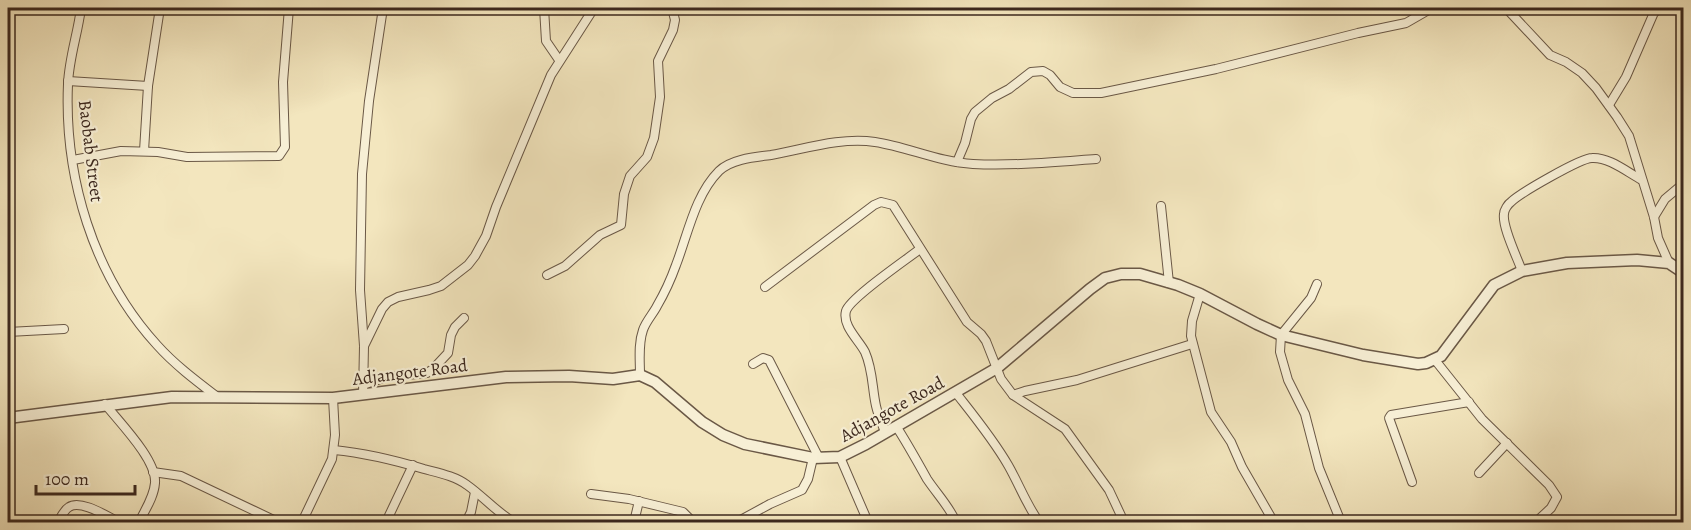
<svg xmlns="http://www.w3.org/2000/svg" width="1691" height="530" viewBox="0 0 1691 530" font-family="Alegreya,serif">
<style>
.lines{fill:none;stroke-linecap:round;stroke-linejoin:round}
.minor-casing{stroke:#6a5846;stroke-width:10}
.tertiary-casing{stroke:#6a5846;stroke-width:13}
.minor{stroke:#f7efd5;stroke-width:8}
.tertiary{stroke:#f7efd5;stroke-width:10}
.labels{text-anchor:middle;stroke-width:4.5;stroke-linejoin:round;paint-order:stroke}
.street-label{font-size:18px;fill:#3c281e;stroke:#f7efd5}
</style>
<rect width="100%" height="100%" fill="#f3e6be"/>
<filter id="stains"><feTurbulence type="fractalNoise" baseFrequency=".00333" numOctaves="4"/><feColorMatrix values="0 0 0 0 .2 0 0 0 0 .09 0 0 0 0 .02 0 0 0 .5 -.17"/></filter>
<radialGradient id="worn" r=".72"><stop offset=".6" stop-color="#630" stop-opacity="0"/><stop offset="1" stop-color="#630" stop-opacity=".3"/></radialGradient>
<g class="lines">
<defs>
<g id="minor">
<path d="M81,8C78,33 69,58 68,84C64,177 93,275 157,345C174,364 195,380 216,396"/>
<path d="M544,8L546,41L559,60"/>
<path d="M1506,8L1550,55L1566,62L1582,73L1596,88L1617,117L1629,136L1654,217L1658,238L1669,263"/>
<path d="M1645,8L1655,12"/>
<path d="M68,81L148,86"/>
<path d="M1609,105L1626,77L1656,8"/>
<path d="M144,151L148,86L160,8"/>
<path d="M73,160L121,151L158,152L187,157L279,156L285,147L283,82L289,8"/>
<path d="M957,162L965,143L971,119L975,112L992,98L1009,89L1031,72L1043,71L1050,75L1060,87L1073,93H1101L1216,69L1358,33L1406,23L1432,8"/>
<path d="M1161,206L1169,283"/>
<path d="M1654,217L1665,199L1684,183"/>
<path d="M1522,271C1517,257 1502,227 1504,214C1504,210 1508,204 1511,202C1520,193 1581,158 1592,158C1609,157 1627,172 1642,180"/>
<path d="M547,275L565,266L600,235L621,225L624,194L630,176L647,157L654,138L660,97L658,61L673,30L675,20L672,8"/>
<path d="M1317,284L1311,298L1281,335L1280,352L1288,380L1305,414L1319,468L1341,522"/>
<path d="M765,287L874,205L881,202L893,205L967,322L981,334L986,341L1001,379L1013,395L1065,429L1109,490L1124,522"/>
<path d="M1200,294L1192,321L1191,336L1211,412L1231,442L1242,467L1272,519"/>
<path d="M8,332L64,329"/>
<path d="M364,346L382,309L388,302L398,297L429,290L441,286L468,265L475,256L486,236L496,207L551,75L594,8"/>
<path d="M1435,360L1482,419L1549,485L1557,497L1551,508L1536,522"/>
<path d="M753,364L763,358L769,360L819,458"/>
<path d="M640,375C640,360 638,344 643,330C646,321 653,314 657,306C664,294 671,279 676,265C688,234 695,195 719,171C731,159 755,157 771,155C805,149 840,137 875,142C908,147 939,162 973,164C1013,166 1055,162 1096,159"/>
<path d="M363,385L386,377L427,373L433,369L448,353L451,335L455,327L464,318"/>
<path d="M956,393C974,416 993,439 1008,465C1019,484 1026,504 1039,522"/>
<path d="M363,395L364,346L360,290L362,174L369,101L383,8"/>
<path d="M1013,395L1025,391L1077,380L1192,344"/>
<path d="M105,404C119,422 157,460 155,483C154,497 145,510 139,522"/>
<path d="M896,426C907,443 917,461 927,479C937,494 949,506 956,522"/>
<path d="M885,432C882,424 878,415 876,406C872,388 873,370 865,352C859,340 842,326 846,311C850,298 906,260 920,249"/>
<path d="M334,450C365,453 394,460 424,469C439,473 455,476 467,485C484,497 496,512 514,522"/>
<path d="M840,457L868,522"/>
<path d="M153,472L181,476L278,522"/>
<path d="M1479,473L1507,443"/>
<path d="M1412,482L1389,418L1391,415L1469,402"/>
<path d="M591,494L629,499L683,512L693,522"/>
<path d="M58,522C61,517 64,510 69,507C81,499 108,517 119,522"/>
<path d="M302,522L332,459L335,435L333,398"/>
<path d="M386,522L413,465"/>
<path d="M466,522L471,512L475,492"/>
<path d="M634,522L639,501"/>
<path d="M737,522L770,504L802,490L808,479L813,458"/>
</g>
<path id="tertiary" d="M8,418L172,397L333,398L506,377L569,376L613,379L640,375L655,382L702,422L723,435L745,444L813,458L840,457L866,444L997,368L1090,289L1105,278L1121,274H1140L1178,285L1200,294L1257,324L1281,335L1363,355L1418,364L1426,363L1441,356L1494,285L1522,271L1567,263L1637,260L1669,263L1684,273"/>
</defs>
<!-- minor casing -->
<use href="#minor" class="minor-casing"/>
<!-- tertiary casing -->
<use href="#tertiary" class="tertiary-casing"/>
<!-- minor -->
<use href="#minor" class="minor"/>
<!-- tertiary -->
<use href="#tertiary" class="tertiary"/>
</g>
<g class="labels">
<!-- street labels -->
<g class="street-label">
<text transform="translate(91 151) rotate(83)" y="6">Baobab Street</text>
<text transform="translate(410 372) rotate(-7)" y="6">Adjangote Road</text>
<text transform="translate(892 409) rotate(-29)" y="6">Adjangote Road</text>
</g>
</g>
<!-- margin -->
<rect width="1691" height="530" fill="none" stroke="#f3e6be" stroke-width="30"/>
<rect x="9" y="9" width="1673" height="512" fill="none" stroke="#3c281e" stroke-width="3"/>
<rect x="15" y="15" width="1661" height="500" fill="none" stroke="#3c281e" stroke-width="1.5"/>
<!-- scale -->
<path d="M36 485v9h99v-9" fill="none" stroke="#3c281e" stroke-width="3"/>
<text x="45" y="485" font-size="18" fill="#3c281e" stroke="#f7efd5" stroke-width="4.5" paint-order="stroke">100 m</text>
<rect width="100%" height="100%" filter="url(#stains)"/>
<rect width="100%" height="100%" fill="url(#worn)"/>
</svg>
